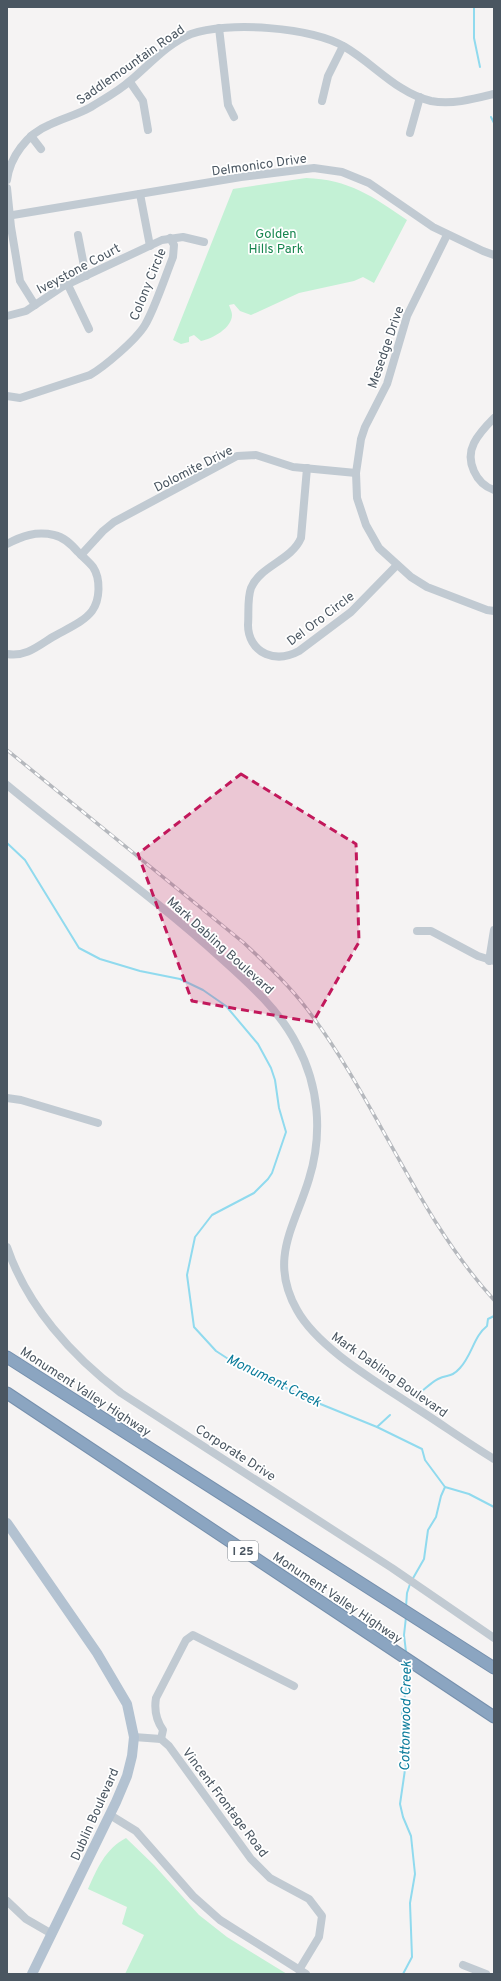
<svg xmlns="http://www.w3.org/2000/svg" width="501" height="1981" viewBox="0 0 501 1981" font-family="Overpass,sans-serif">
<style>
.green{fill:#c3f1d5}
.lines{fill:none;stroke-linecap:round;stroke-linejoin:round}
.stream{stroke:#90daee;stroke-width:2}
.highway-casing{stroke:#7690ad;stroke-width:13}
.minor{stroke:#c1cad2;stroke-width:8}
.major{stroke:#b3c2d1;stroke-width:10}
.highway{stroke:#8ba5c1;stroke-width:11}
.rail-casing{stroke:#b5b8bd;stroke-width:3.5}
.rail{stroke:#fff;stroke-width:2;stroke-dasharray:6;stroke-linecap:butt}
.marked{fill:#c2185b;fill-opacity:0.2;stroke:#c2185b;stroke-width:3;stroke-dasharray:8 5;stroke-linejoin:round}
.labels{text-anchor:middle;stroke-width:3.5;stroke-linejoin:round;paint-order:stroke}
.shield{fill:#fff;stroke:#808990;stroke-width:1}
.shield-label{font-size:12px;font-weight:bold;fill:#4a5661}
.street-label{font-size:13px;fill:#4a5661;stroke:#fff}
.park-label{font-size:13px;fill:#17864f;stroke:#fff}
.water-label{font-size:14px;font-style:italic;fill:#0c7c9b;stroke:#fff}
</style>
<rect width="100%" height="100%" fill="#f5f3f3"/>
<!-- green -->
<g class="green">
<path d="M306,178C348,179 374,197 407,220L374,283L363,277L354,281L299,293L251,315L240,311L234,304L229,305C230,308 232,312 232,315C232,328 212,339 201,341L194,335L189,337V342L181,344L173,340L233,189Z"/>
<path d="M126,1838L154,1865L199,1915L227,1937L287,1974H125L144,1935L122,1924L127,1907L88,1889C97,1869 105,1849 126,1838Z"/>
</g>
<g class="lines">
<!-- stream -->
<g class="stream">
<path d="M474,7V38L480,67"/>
<path d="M491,117L494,123"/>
<path d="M7,843L25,860L79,948L100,959L140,971L180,979L203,990L226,1006L258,1044L271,1068L275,1080L279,1108L286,1132L272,1173L268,1179L254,1193L212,1215L195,1237L187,1275L194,1327L216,1351L236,1364L313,1401L377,1427L422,1449L425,1460L445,1487L469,1494L494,1507"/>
<path d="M421,1392C426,1388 432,1382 438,1379C448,1374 451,1378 460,1368C472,1355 474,1336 487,1326L488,1319L494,1316"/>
<path d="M377,1427L390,1415"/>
<path d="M412,1580L424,1559L428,1530L436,1517L441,1496L445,1487"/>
<path d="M406,1607L407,1593L410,1584"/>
<path d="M406,1652L404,1635L406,1617"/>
<path d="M403,1974L412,1957L410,1903L415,1874L411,1836L403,1817L400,1804L407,1756V1743L402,1713L408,1677L407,1665"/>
</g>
<defs>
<g id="highway">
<path d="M7,1357L494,1668"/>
<path d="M7,1393L494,1717"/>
</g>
</defs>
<!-- highway casing -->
<use href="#highway" class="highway-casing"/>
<!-- minor -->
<g class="minor">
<path d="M219,28L228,105L234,117"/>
<path d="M130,82L143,101L148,130"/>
<path d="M322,101L328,76L343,46"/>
<path d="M410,133L420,97"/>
<path d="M31,136L41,149"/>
<path d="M7,180C10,157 27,134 49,125C63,118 77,115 91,107C104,99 119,91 131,80C149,65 168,43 191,34C227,21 312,27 345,47C374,64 397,93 431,101C452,105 474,99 494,94"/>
<path d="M7,188L11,227L20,281L35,305"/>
<path d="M140,194L150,246"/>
<path d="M7,216L241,177L314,168L342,172L369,183L433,227L483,251L494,255"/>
<path d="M78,235L86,276"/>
<path d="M447,235L407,316L387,384L365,427L361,439L356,473L357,498L366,525L379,548L411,577L427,587L487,610L494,611"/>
<path d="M68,285L89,329"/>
<path d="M7,316L26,311L62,287L162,240L183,237L204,242"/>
<path d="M7,396L20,398L90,375C104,367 136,340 145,325C155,308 165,277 173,257L174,245L170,238"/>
<path d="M494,418C486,426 479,433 474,443C465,461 476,484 494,490"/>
<path d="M307,468L301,538C291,561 261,565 251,588C247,599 249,613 248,625C248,637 254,649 266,654C278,659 288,657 299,651L351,612L397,565"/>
<path d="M7,544C22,536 36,531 54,535C64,537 71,544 78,552C83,557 89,562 93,567C101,579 100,600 92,611C83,623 64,630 51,638C37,647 25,657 7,654"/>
<path d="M81,555L103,531L114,522L237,456L256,455L293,467L356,473"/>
<path d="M7,785C78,844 154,897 222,959C250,984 280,1011 297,1045C319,1086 323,1134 309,1179C295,1226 268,1259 297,1310C318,1348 377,1382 413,1406C440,1423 466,1442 494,1459"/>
<path d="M417,931H431L478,956L494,961"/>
<path d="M489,961L494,930"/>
<path d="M7,1098L21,1100L98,1123"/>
<path d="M7,1247C27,1306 72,1356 121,1393L392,1568L494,1638"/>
<path d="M134,1737L161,1739L169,1746L251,1859L270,1878L309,1899L322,1916L319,1937L299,1970"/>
<path d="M161,1739L163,1730C156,1720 154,1710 156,1698L186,1640L193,1635L294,1686"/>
<path d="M110,1815L136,1831L193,1896L220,1920L306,1974"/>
<path d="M7,1901L26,1919L52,1934"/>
<path d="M463,1965L486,1974"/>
</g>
<!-- major -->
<path class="major" d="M7,1523L97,1653L127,1704L134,1737L132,1756L127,1776L116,1802L32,1974"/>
<!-- highway -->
<use href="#highway" class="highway"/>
<defs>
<path id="rail" d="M7,750L244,943C266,964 289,985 307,1009C377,1101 415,1213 494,1300"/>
</defs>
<!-- rail casing -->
<use href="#rail" class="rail-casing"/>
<!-- rail -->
<use href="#rail" class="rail"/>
</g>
<!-- marked area -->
<path class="marked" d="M241,774L356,844L359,942L313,1022L192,1001L138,854Z"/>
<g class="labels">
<!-- shield labels -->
<rect class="shield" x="228" y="1541" width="30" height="20" rx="3"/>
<g class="shield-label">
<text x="243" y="1555">I 25</text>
</g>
<!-- street labels -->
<g class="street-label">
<text transform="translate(130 64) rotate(-35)" y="5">Saddlemountain Road</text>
<text transform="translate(259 164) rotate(-8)" y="5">Delmonico Drive</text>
<text transform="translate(78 268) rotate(-28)" y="5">Iveystone Court</text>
<text transform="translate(147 284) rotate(-68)" y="5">Colony Circle</text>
<text transform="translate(385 347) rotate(-71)" y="5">Mesedge Drive</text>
<text transform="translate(193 468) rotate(-27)" y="5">Dolomite Drive</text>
<text transform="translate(320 618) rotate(-37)" y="5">Del Oro Circle</text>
<text transform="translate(221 945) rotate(42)" y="5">Mark Dabling Boulevard</text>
<text transform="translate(390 1374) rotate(35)" y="5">Mark Dabling Boulevard</text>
<text transform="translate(86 1391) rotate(33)" y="5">Monument Valley Highway</text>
<text transform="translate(236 1452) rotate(33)" y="5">Corporate Drive</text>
<text transform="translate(338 1597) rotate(34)" y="5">Monument Valley Highway</text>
<text transform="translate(226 1802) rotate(53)" y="5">Vincent Frontage Road</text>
<text transform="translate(94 1814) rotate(-66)" y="5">Dublin Boulevard</text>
</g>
<!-- park labels -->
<g class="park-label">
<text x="276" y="238">Golden<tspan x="276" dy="15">Hills Park</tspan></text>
</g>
<!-- water labels -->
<g class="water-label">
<text transform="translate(274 1380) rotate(26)" y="5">Monument Creek</text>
<text transform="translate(405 1716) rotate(-89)" y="5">Cottonwood Creek</text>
</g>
</g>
<!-- border -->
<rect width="501" height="1981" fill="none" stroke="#4a5661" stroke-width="16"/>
</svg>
